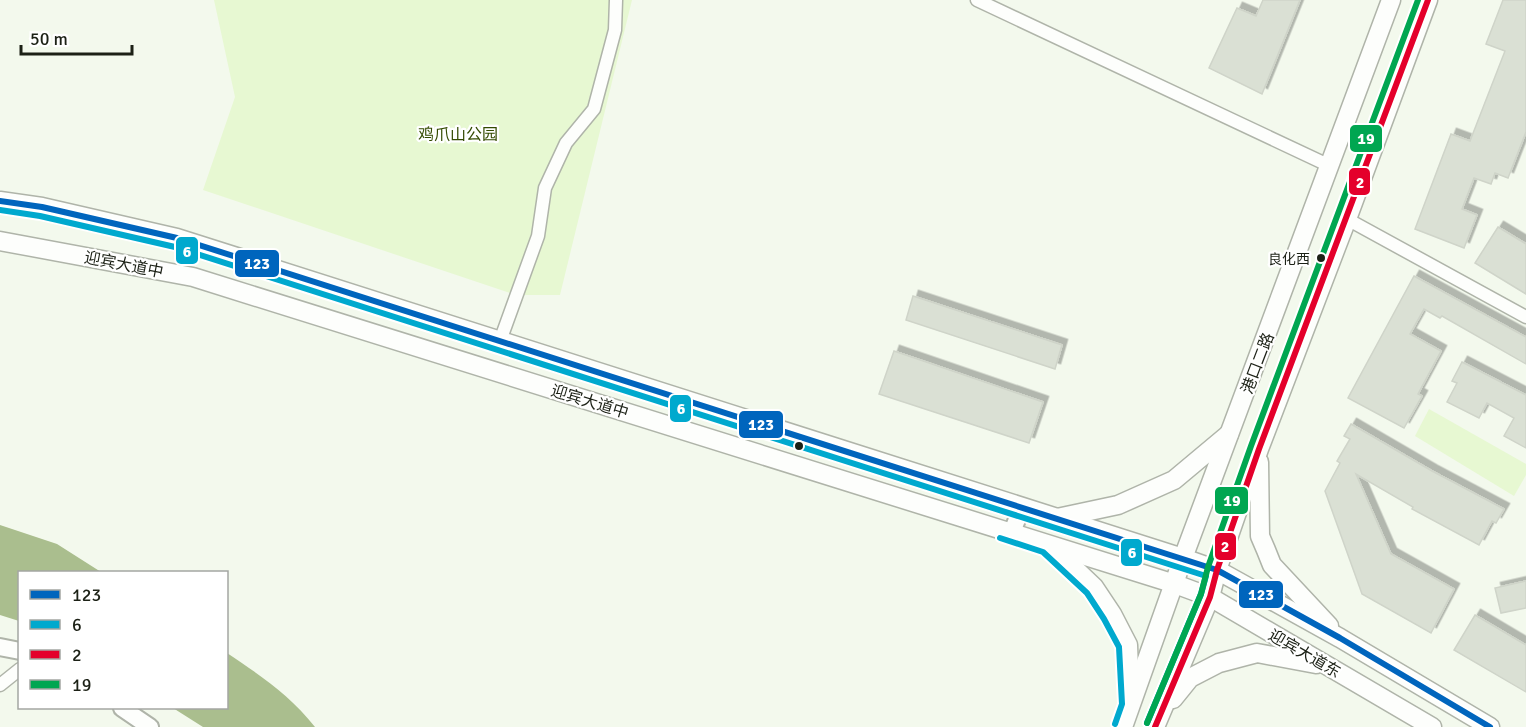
<svg xmlns="http://www.w3.org/2000/svg" width="1526" height="727" viewBox="0 0 1526 727" font-family="Signika,'Noto Sans SC',sans-serif">
<style>
.green{fill:#e7f8d2}
.water{fill:#aabe8e}
.building{fill:#dae0d4;stroke:#cfd4c9;stroke-width:1.5;filter:url(#shadow)}
.lines{fill:none;stroke-linecap:round;stroke-linejoin:round}
.street-casing{stroke:#afb4a9;stroke-width:15}
.secondary-casing{stroke:#afb4a9;stroke-width:20}
.primary-casing{stroke:#afb4a9;stroke-width:21}
.street{stroke:#fdfefc;stroke-width:12}
.secondary{stroke:#fdfefc;stroke-width:16}
.primary{stroke:#fdfefc;stroke-width:18}
.bus-1-casing{stroke:#fff;stroke-width:10}
.bus-2-casing{stroke:#fff;stroke-width:10}
.bus-3-casing{stroke:#fff;stroke-width:10}
.bus-4-casing{stroke:#fff;stroke-width:10}
.bus-1{stroke:#0065bd;stroke-width:6}
.bus-2{stroke:#00a9ce;stroke-width:6}
.bus-3{stroke:#e4002b;stroke-width:6}
.bus-4{stroke:#00a651;stroke-width:6}
.bus-dot{fill:#1c2116;stroke:#fff;stroke-width:2}
.labels{text-anchor:middle;stroke-width:4.5;stroke-linejoin:round;paint-order:stroke}
.bus-label{font-size:14px;fill:#1c2116;stroke:#fff;text-anchor:end}
.park-label{font-size:16px;fill:#334a00;stroke:#fff}
.street-label{font-size:16px;fill:#1c2116;stroke:#fff}
.line-badge{stroke:#fff;stroke-width:2}
.badge-label{font-size:16px;text-anchor:middle;font-weight:bold;fill:#fff}
</style>
<defs>
<filter id="shadow"><feDropShadow dx="5.5" dy="-5.5" stdDeviation="0" flood-color="#0004"/></filter>
</defs>
<rect width="100%" height="100%" fill="#f3f9ed"/>
<!-- green -->
<g class="green">
<path d="M214,0H632L560,295H516L203,190L235,97Z"/>
<path d="M1429,409L1526,464V475L1514,496L1415,436Z"/>
</g>
<!-- water -->
<g class="water">
<path d="M0,525L57,544L101,572H20L19,621L0,615Z"/>
<path d="M227,653C261,676 289,694 315,727H203L173,708H226Z"/>
</g>
<!-- building -->
<g class="building">
<path d="M1263,0H1300L1262,94L1209,68L1237,8L1256,16Z"/>
<path d="M1503,0H1526V132L1508,178L1495,173L1491,184L1474,178L1462,209L1477,215L1464,248L1415,229L1451,134L1470,141L1505,51L1486,44Z"/>
<path d="M1498,227L1526,244V294L1475,263Z"/>
<path d="M1414,276L1526,337V364L1442,316L1440,318L1424,309L1410,334L1441,351L1418,394L1422,396L1404,428L1348,398Z"/>
<path d="M913,296L1062,345L1055,369L906,320Z"/>
<path d="M894,351L1043,402L1029,443L879,394Z"/>
<path d="M1462,362L1526,395V448L1504,436L1514,418L1487,403L1479,418L1447,402L1457,383L1452,381Z"/>
<path d="M1351,424L1432,471L1504,509L1496,523L1492,521L1479,545L1412,509L1413,507L1356,474L1391,554L1454,589L1431,633L1362,594L1325,491L1340,463L1337,461L1350,439L1344,436Z"/>
<path d="M1526,581V608L1501,613L1495,588Z"/>
<path d="M1475,615L1526,645V692L1454,650Z"/>
</g>
<g class="lines">
<defs>
<g id="street">
<path d="M977,0L1330,166"/>
<path d="M1347,219L1526,317"/>
<path d="M500,341L538,236L545,188L566,143L594,109L615,30L616,0"/>
<path d="M0,685L20,669"/>
</g>
<g id="secondary">
<path d="M1012,532L1022,507"/>
<path d="M0,647L20,651"/>
<path d="M122,708L150,727"/>
</g>
<g id="primary">
<path d="M0,201L42,207L177,238L1183,558L1217,570L1340,638L1490,727"/>
<path d="M0,241L193,277L1175,584L1210,597L1432,727"/>
<path d="M1259,462L1260,536L1266,550L1272,565L1329,626"/>
<path d="M1057,518L1118,505L1174,480L1229,434"/>
<path d="M1052,547L1094,587L1112,614L1128,645L1130,696"/>
<path d="M1173,699L1190,678L1219,663L1257,653L1316,664"/>
<path d="M1123,727L1183,558L1391,0"/>
<path d="M1155,727L1210,597L1217,570L1259,449L1347,219L1428,0"/>
</g>
</defs>
<!-- street casing -->
<use href="#street" class="street-casing"/>
<!-- secondary casing -->
<use href="#secondary" class="secondary-casing"/>
<!-- primary casing -->
<use href="#primary" class="primary-casing"/>
<!-- street -->
<use href="#street" class="street"/>
<!-- secondary -->
<use href="#secondary" class="secondary"/>
<!-- primary -->
<use href="#primary" class="primary"/>
<defs>
<path id="bus-1" d="M0,201L42,207L177,238L1217,570L1340,638L1490,727"/>
<g id="bus-2">
<path d="M0,210L40,216L175,247L1206,576L1201,594L1147,723"/>
<path d="M1000,538L1043,552L1087,593L1104,619L1119,647L1122,704L1115,724"/>
</g>
<path id="bus-3" d="M1155,727L1210,597L1217,570L1259,449L1428,0"/>
<path id="bus-4" d="M1147,723L1201,594L1208,567L1251,446L1418,0"/>
</defs>
<!-- bus-1 casing -->
<use href="#bus-1" class="bus-1-casing"/>
<!-- bus-2 casing -->
<use href="#bus-2" class="bus-2-casing"/>
<!-- bus-3 casing -->
<use href="#bus-3" class="bus-3-casing"/>
<!-- bus-4 casing -->
<use href="#bus-4" class="bus-4-casing"/>
<!-- bus-1 -->
<use href="#bus-1" class="bus-1"/>
<!-- bus-2 -->
<use href="#bus-2" class="bus-2"/>
<!-- bus-3 -->
<use href="#bus-3" class="bus-3"/>
<!-- bus-4 -->
<use href="#bus-4" class="bus-4"/>
</g>
<!-- markers -->
<g class="bus-dot">
<circle cx="1321" cy="258" r="5"/>
<circle cx="799" cy="446" r="5"/>
</g>
<g class="labels">
<!-- bus labels -->
<g class="bus-label">
<text x="1310" y="264">良化西</text>
</g>
<!-- park labels -->
<g class="park-label">
<text x="458" y="140">鸡爪山公园</text>
</g>
<!-- street labels -->
<g class="street-label">
<text transform="translate(124 264) rotate(11)" y="6">迎宾大道中</text>
<text transform="translate(1257 363) rotate(-69)" y="6">港口二路</text>
<text transform="translate(590 401) rotate(17)" y="6">迎宾大道中</text>
<text transform="translate(1305 653) rotate(30)" y="6">迎宾大道东</text>
</g>
</g>
<g class="line-badge">
<rect x="1349" y="124" width="34" height="29" rx="6" fill="#00a651"/>
<rect x="1348" y="167" width="23" height="29" rx="6" fill="#e4002b"/>
<rect x="175" y="236" width="24" height="29" rx="6" fill="#00a9ce"/>
<rect x="234" y="249" width="46" height="29" rx="6" fill="#0065bd"/>
<rect x="669" y="394" width="23" height="29" rx="6" fill="#00a9ce"/>
<rect x="738" y="410" width="46" height="29" rx="6" fill="#0065bd"/>
<rect x="1214" y="486" width="35" height="29" rx="6" fill="#00a651"/>
<rect x="1214" y="532" width="23" height="29" rx="6" fill="#e4002b"/>
<rect x="1120" y="538" width="23" height="29" rx="6" fill="#00a9ce"/>
<rect x="1238" y="580" width="46" height="29" rx="6" fill="#0065bd"/>
</g>
<g class="badge-label">
<text x="1366" y="144">19</text>
<text x="1360" y="188">2</text>
<text x="187" y="257">6</text>
<text x="257" y="269">123</text>
<text x="681" y="414">6</text>
<text x="761" y="430">123</text>
<text x="1232" y="506">19</text>
<text x="1225" y="552">2</text>
<text x="1132" y="558">6</text>
<text x="1261" y="600">123</text>
</g>
<!-- legend -->
<rect x="18" y="571" width="210" height="138" fill="#ffffff" stroke="#a4a6a2" stroke-width="1.5"/>
<rect x="30" y="590" width="30" height="9" fill="#0065bd" stroke="#a4a6a2" stroke-width="1.5"/>
<text x="72" y="601" font-size="18" fill="#1c2116">123</text>
<rect x="30" y="620" width="30" height="9" fill="#00a9ce" stroke="#a4a6a2" stroke-width="1.5"/>
<text x="72" y="631" font-size="18" fill="#1c2116">6</text>
<rect x="30" y="650" width="30" height="9" fill="#e4002b" stroke="#a4a6a2" stroke-width="1.5"/>
<text x="72" y="661" font-size="18" fill="#1c2116">2</text>
<rect x="30" y="680" width="30" height="9" fill="#00a651" stroke="#a4a6a2" stroke-width="1.5"/>
<text x="72" y="691" font-size="18" fill="#1c2116">19</text>
<!-- scale -->
<path d="M21 45v9h111v-9" fill="none" stroke="#1c2116" stroke-width="3"/>
<text x="30" y="45" font-size="18" fill="#1c2116" stroke="#ffffff" stroke-width="4.5" paint-order="stroke">50 m</text>
</svg>
